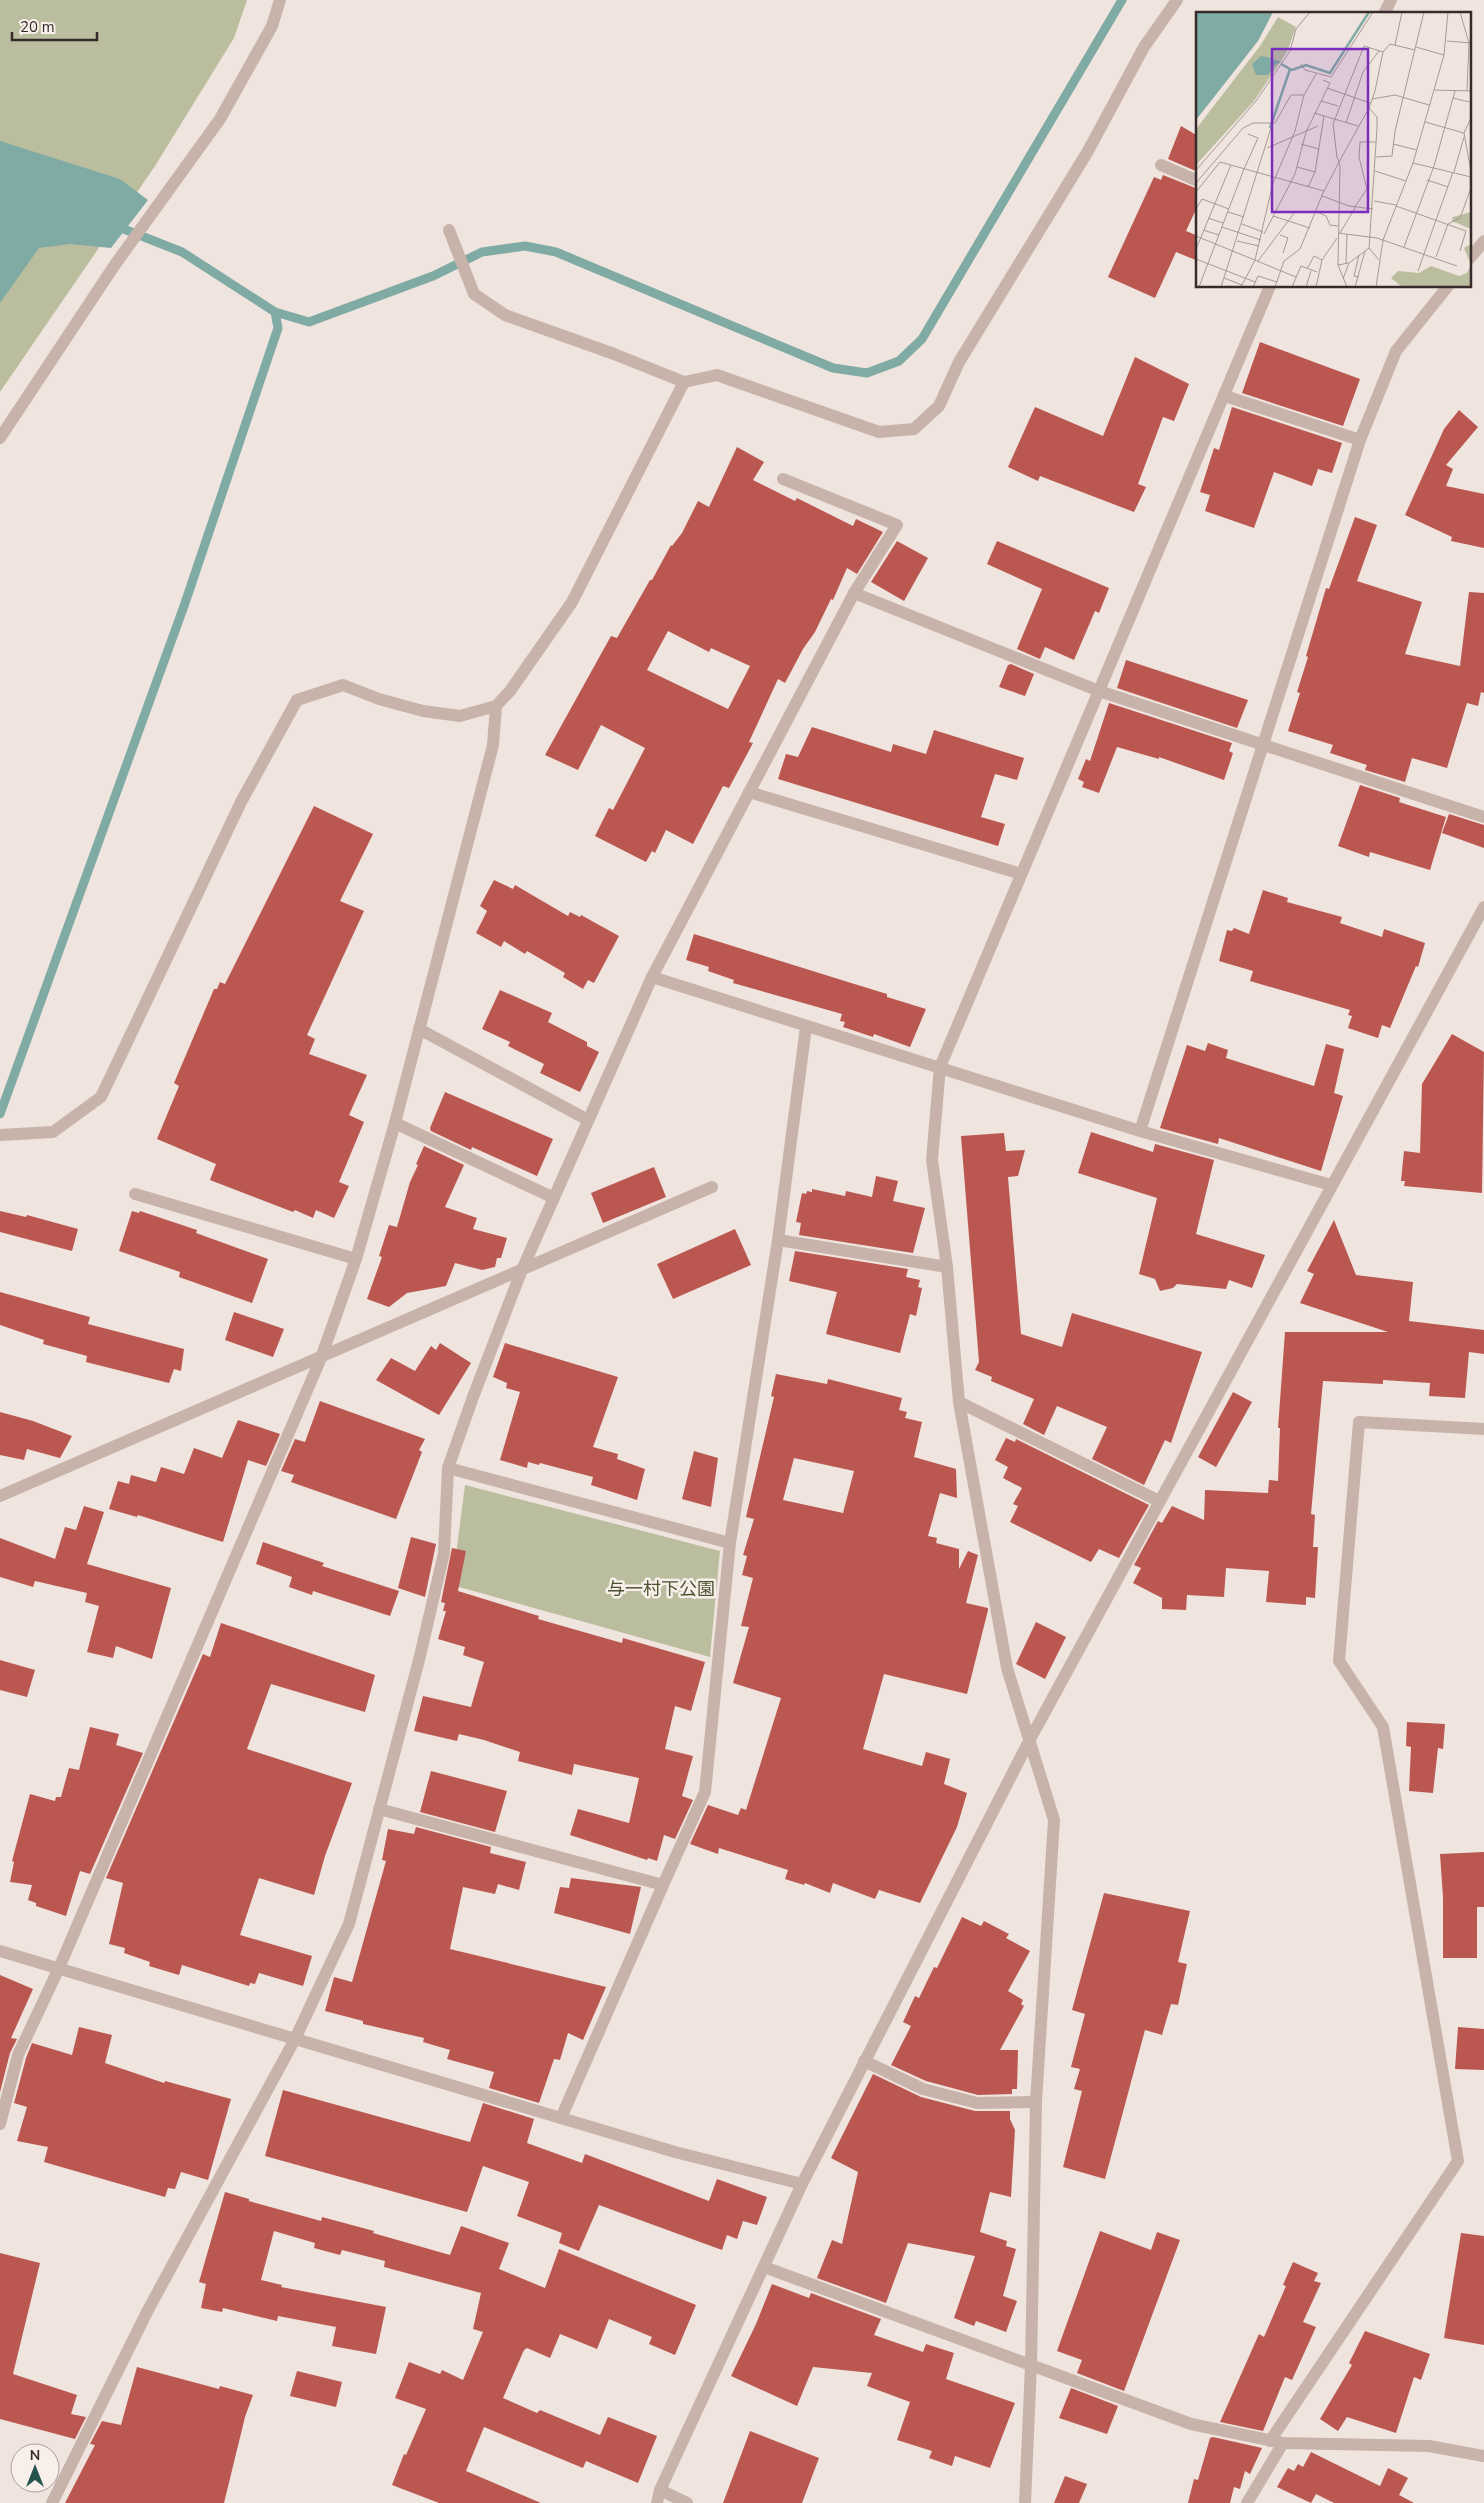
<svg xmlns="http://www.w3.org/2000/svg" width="1484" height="2503" viewBox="0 0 1484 2503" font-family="'Nunito Sans','Noto Sans JP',sans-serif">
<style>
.green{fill:#babe9f}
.water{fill:#80aba4}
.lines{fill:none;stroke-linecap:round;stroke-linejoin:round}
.stream{stroke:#80aba4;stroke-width:9}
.building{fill:#bb5751;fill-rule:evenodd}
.minor{stroke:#c8b3ab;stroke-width:12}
.labels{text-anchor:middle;stroke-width:5;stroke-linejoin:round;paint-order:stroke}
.park-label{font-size:18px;fill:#4c5230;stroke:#f8efea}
.inset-river{fill:none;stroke:#80aba4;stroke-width:2.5}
.inset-road{fill:none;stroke:#a69a96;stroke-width:1}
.view{fill:#7b2cbf;fill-opacity:0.15;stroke:#7b2cbf;stroke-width:2.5}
.inset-edge{fill:none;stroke:#362b2a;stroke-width:2.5}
</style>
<rect width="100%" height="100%" fill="#f0e4de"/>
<!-- green -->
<g class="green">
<path d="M0,0H247L234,38L155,166L0,392Z"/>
<path d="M465,1485L720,1551L710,1657L452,1585Z"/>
</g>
<!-- water -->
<path class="water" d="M0,141L120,179L148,200L111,248L70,244L39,248L0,303Z"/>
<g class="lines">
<!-- stream -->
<g class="stream">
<path d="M116,226L182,252L275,312L309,322L433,276L482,252L525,246L556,252L833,368L867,373L899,361L922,339L1122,0"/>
<path d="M0,1114L184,606L278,328L275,312"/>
</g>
</g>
<!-- building -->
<g class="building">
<path d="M1181,126L1198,136V172L1168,159Z"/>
<path d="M1163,175L1198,189V205L1186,231L1198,236V261L1176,252L1155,298L1108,277L1154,177L1161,180Z"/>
<path d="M1260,342L1360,379L1343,426L1242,393Z"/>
<path d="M1135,357L1189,384L1174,421L1163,417L1138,484L1146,487L1134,512L1040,476L1038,481L1008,467L1035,407L1103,436Z"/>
<path d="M1232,407L1342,443L1332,473L1318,469L1312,486L1274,472L1254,528L1205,511L1210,495L1200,492L1214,448L1219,450Z"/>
<path d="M1459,410L1478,427L1446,465L1453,469L1446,486L1484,494V548L1451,541L1452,537L1405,515L1444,429Z"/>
<path d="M737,447L764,462L753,480L795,501L797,498L853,526L856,519L883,532L857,574L847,568L833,600L831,599L815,632L803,649L785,683L778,679L749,742L753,743L729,788L723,786L693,844L666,830L655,853L652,851L646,862L595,836L609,808L613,810L645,748L601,725L578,770L545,755L611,636L617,638L650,580H652L671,545L672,546L682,533L698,501L709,507ZM668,631L709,652L711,648L750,666L728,709L647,670Z"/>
<path d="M1355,517L1377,525L1357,581L1422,602L1405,654L1460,666L1469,592L1484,593V693L1481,692L1478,706L1467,703L1447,768L1412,758L1405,782L1365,770L1367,765L1330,753L1333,745L1288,731L1300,693L1297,692L1308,657L1306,656L1326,588L1329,589Z"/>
<path d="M897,541L928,558L904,601L871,582Z"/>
<path d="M997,541L1109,588L1099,613L1095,611L1074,660L1045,647L1040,659L1017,649L1042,589L987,564Z"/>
<path d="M1126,660L1248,700L1237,728L1117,688Z"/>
<path d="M1011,664L1034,674L1025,696L999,687L1008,665Z"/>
<path d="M1109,703L1232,743L1229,751L1233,753L1224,780L1159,757V759L1117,747L1099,793L1082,787L1084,782L1078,779L1086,759L1090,761Z"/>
<path d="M812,727L891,752L893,744L926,754L934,730L1024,758L1017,780L995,774L981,817L1005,824L998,846L778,779L786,754L798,757Z"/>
<path d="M1360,785L1400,798L1399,802L1446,817L1430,870L1370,852L1369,857L1338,846Z"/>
<path d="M314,806L373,834L340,901L364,911L307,1035L315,1039L309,1054L367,1075L349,1115L364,1122L339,1182L349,1186L334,1218L316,1210L313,1218L295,1210L293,1212L210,1180L216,1164L157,1139L179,1086L174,1083L214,989H217L220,982L225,984Z"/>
<path d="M1449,814L1484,825V848L1442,833Z"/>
<path d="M494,880L513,889L515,885L568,916L570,912L580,917L581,915L619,936L594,983L588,980L583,989L563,977L565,973L527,951L525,954L504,941L501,947L476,933L487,911L480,906Z"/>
<path d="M1263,890L1288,898L1287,902L1342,917L1340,923L1382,937L1384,929L1425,943L1418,967L1416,966L1390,1028L1382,1025L1378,1038L1348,1028L1352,1016L1348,1015L1350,1010L1250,981L1253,971L1219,961L1227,930L1232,931L1234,928L1249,934Z"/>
<path d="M694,934L848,982L887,994V997L926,1009L910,1047L874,1034L873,1037L843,1027L845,1022L840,1021L842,1014L733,983L734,980L708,971L709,967L686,960Z"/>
<path d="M500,990L552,1013L548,1022L587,1042V1046L599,1052L580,1092L540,1073L544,1064L508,1046L510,1042L482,1029Z"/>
<path d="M1452,1034L1484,1052L1482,1193L1404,1186L1405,1181H1401L1404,1151L1420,1153L1422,1084Z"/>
<path d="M1208,1043L1228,1050L1226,1058L1314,1086L1326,1044L1344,1049L1334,1093L1343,1096L1321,1171L1219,1138L1218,1144L1160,1128L1187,1045L1205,1051Z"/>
<path d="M445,1092L553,1139L537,1176L472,1147L471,1150L431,1131L430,1128Z"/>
<path d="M1091,1132L1153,1152L1155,1144L1214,1160L1196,1234L1265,1255L1252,1288L1229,1280L1226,1289L1177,1284L1173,1288L1160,1291L1155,1279L1139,1274L1157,1198L1078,1173Z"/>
<path d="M1004,1133L1006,1151L1025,1150L1018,1176L1008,1177L1021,1334L1062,1347L1072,1313L1202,1352L1171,1443L1165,1440L1144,1485L1092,1459L1107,1427L1057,1406L1044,1435L1023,1424L1034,1399L991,1381L992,1377L975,1370L979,1362L961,1136Z"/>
<path d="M424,1146L464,1165L445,1207L477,1218L473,1229L507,1238L501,1258H497L495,1267L482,1270L455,1263L446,1286L407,1293L389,1307L367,1299L382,1257L379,1256L389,1225L397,1227L410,1182L418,1165L416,1164Z"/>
<path d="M654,1167L666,1197L603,1223L591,1193Z"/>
<path d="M876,1176L898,1181L893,1201L925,1208L913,1253L799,1235L801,1223L796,1222L802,1193L806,1194L807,1191L812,1192V1189L845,1196L846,1191L872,1197Z"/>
<path d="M0,1211L26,1217L27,1215L78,1229L72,1251L0,1232Z"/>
<path d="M132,1211L139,1213L140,1211L197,1230L196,1233L268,1259L252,1303L179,1277L180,1272L119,1251Z"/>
<path d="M1334,1220L1356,1275L1413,1282L1409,1321L1484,1330V1354L1469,1352L1465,1398L1429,1396L1430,1383L1383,1380V1384L1323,1381L1311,1514L1315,1515L1313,1547H1318L1315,1598L1306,1597V1605L1266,1602L1269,1571L1226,1568L1224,1597L1187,1595L1186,1610L1162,1609V1598L1133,1583L1141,1568L1134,1565L1158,1521L1162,1523L1172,1506L1204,1520L1205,1490L1268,1493L1269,1480L1278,1481L1280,1428H1278L1285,1332H1388L1300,1303L1314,1274L1307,1271Z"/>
<path d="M735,1229L751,1265L673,1299L657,1264Z"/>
<path d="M795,1251L908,1269L906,1277L920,1280L918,1287L922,1288L916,1316L910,1314L900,1353L826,1334L837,1292L789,1281Z"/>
<path d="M0,1292L90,1317L88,1324L184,1349L181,1371L174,1369L169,1383L86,1362L87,1356L43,1344L44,1340L0,1325Z"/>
<path d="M234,1312L284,1329L273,1357L225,1340Z"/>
<path d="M440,1343L471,1363L439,1415L376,1380L391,1358L415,1371L431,1346L436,1350Z"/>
<path d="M505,1343L618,1377L593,1447L618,1454L617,1459L645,1469L637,1500L591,1485L593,1477L540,1463L539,1465L528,1462L527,1468L500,1460L520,1392L506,1388L507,1383L493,1377Z"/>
<path d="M776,1374L827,1384L828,1379L902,1398L899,1410L907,1412L905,1418L922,1422L914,1457L956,1469L957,1498L940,1493L928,1536L937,1538L936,1543L959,1549V1569L968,1551L978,1555L966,1603L988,1608V1610L967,1694L884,1674L863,1749L922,1766L926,1752L950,1759L944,1784L967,1793L957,1827L920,1903L879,1890L875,1899L833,1883L830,1893L805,1883L804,1885L785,1879L788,1870L719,1848L718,1854L690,1844L708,1805L738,1815L741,1808L746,1810L781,1698L733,1683L749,1627L741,1626L753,1578L742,1575L747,1556L743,1555L754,1519L746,1517L774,1397L771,1396ZM794,1458L854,1471L843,1513L783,1500Z"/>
<path d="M1233,1392L1252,1402L1216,1467L1198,1457Z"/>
<path d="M320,1401L425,1439L419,1450L422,1452L396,1519L291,1482L294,1475L281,1471L295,1439L305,1442Z"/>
<path d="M0,1412L33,1421L72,1436L60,1458L27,1449L24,1460L0,1455Z"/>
<path d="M238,1420L280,1434L266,1466L248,1460L223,1542L138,1515L137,1517L109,1509L118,1481L129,1484L131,1475L156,1482L161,1467L184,1474L194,1448L222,1458Z"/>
<path d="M1006,1438L1015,1442L1016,1439L1149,1505L1119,1558L1099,1549L1091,1562L1010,1522L1018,1506L1013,1504L1022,1488L1003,1478L1008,1467L995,1460Z"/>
<path d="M694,1451L718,1458L711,1507L682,1499Z"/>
<path d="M84,1506L104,1512L87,1564L171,1588L152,1659L116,1646L113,1658L87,1652L99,1606L85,1602L87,1593L35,1581L33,1587L0,1577V1538L55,1559L65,1527L76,1530Z"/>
<path d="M411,1537L436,1544L425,1597L398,1588Z"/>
<path d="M263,1542L324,1563L322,1566L399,1591L390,1616L313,1591L312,1595L289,1587L292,1577L256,1564Z"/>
<path d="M452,1548L466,1551L458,1591L539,1616L538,1619L622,1643L623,1638L705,1662L691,1711L675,1706L665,1749L693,1756L682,1796L693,1800L675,1839L664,1835L657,1861L648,1858L647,1860L570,1835L578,1809L629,1823L639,1778L574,1764L572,1775L518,1761L520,1752L484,1740L459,1734L457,1741L414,1731L423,1696L471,1707L484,1662L463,1655L465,1647L438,1639L446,1611H443L445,1603L441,1602Z"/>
<path d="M1036,1622L1066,1637L1045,1679L1016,1664Z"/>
<path d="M221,1623L375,1675L365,1712L271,1684L247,1749L352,1783L325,1856L314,1895L259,1878L240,1935L312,1956L303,1986L259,1973L255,1984L250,1983L249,1986L182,1965L179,1975L149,1966L150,1962L124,1953L125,1948L109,1944L123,1883L106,1878L203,1654L210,1657Z"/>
<path d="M0,1660L35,1670L27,1697L0,1690Z"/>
<path d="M1407,1722L1445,1724L1443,1749L1438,1748L1433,1793L1409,1791L1411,1747L1406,1746Z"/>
<path d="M90,1727L119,1734L116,1745L143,1753L90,1874L80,1871L66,1916L36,1906V1903L28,1900L32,1885L10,1882L14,1862L12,1861L30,1794L55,1801L56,1797H61L69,1768L79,1770Z"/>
<path d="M431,1771L507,1791L495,1832L420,1812Z"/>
<path d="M416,1827L491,1847L490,1853L526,1862L519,1890L498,1884L495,1894L463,1887L450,1949L606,1987L583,2040L568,2033L560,2060L554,2059L539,2103L489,2088L494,2072L447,2059L450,2050L423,2042L424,2038L363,2024V2021L325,2011L334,1977L352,1982L386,1861L382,1860L388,1829L414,1834Z"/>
<path d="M1484,1852V1907H1477V1958H1443V1897L1440,1854Z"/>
<path d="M571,1878L641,1887L630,1934L554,1913L560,1887L569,1888Z"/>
<path d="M1104,1893L1190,1911L1178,1962L1187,1964L1178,2005L1171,2004L1162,2035L1145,2030L1105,2179L1063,2167L1082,2091L1074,2089L1080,2069L1071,2067L1085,2014L1072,2010Z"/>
<path d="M962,1917L981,1926L984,1921L1009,1934L1006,1938L1030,1951L1008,1991L1023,2000L1021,2004L1024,2006L1000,2050H1018L1017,2089H1012V2094L978,2095L926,2081L891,2065L911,2026L903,2022L915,1996L919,1998L934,1967L937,1968Z"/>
<path d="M0,1975L33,1989L11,2038L17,2039L10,2053L0,2092Z"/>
<path d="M79,2027L112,2035L105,2063L164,2083L165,2081L231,2099L208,2180L181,2172L175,2189L168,2188L165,2197L44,2162L48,2147L17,2141L27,2107L14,2103L26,2058L32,2043L72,2055Z"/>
<path d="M1458,2027L1484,2029V2070L1455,2069Z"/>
<path d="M873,2074L921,2097L975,2111H1010V2119L1015,2130L1011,2197L990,2192L980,2232L1007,2241L1006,2246L1016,2249L1003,2296L1017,2301L1006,2332L976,2321L974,2326L954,2318L975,2256L908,2243L886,2303L817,2278L832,2240L842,2244L858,2172L831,2158Z"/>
<path d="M283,2090L470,2142L483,2103L534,2119L527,2143L582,2163L585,2154L709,2201L717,2179L767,2197L757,2225L743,2221L737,2239L727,2235L722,2250L599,2205L579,2251L559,2243L562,2233L517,2216L529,2182L483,2166L467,2212L265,2156Z"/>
<path d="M225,2192L249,2199V2201L321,2221L322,2217L374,2231L373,2233L450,2255L461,2226L509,2243L499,2269L545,2288L559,2249L696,2305L675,2355L649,2344L652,2337L609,2319L597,2349L560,2334L550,2358L527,2348L524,2350L503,2398L537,2413L540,2410L600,2435L608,2417L657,2436L638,2483L586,2461L583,2468L484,2427L466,2471L541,2503H439L392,2485L404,2454L406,2455L426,2409L395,2398L409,2362L440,2374L442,2370L463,2380L483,2332L473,2329L481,2293L384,2267L385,2261L342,2250L340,2255L314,2248L315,2243L274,2231L261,2280L282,2285L281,2287L386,2307L376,2354L332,2346L336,2327L278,2316L277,2321L223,2308L222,2312L201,2308L206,2284L199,2282Z"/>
<path d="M1100,2231L1151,2250L1157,2232L1180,2240L1124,2391L1077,2373L1082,2360L1057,2351Z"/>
<path d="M1461,2233L1484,2236V2345L1444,2338Z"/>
<path d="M0,2253L40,2263L13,2374L77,2395L71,2414L86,2417L75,2439L0,2419Z"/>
<path d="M1293,2262L1318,2273L1314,2281L1321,2283L1303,2322L1316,2327L1292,2380L1285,2377L1263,2431L1220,2422L1259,2334L1264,2337L1286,2286L1283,2285Z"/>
<path d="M772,2284L809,2298L811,2293L881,2319L874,2335L923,2352L926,2344L954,2353L946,2379L1015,2403L990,2468L955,2456L952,2466L929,2458L932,2451L897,2440L910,2402L867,2386L872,2373L813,2367L797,2406L731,2376L756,2324Z"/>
<path d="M1365,2331L1430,2354L1421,2380L1414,2377L1396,2433L1347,2417L1338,2431L1320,2419L1352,2365L1349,2363Z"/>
<path d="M137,2367L219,2389L220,2386L253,2395L245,2417L224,2503H65L95,2445L90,2444L102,2421L121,2425Z"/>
<path d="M297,2371L342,2382L336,2407L290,2396Z"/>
<path d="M1071,2388L1118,2406L1107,2434L1059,2418Z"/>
<path d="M750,2431L819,2458L802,2503H723Z"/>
<path d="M1213,2437L1262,2448L1250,2474L1245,2471L1240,2489L1234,2487L1230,2503H1188L1194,2479L1198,2480L1210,2438Z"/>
<path d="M1311,2452L1380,2486L1388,2468L1408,2478L1399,2495L1414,2503H1334L1316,2494L1311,2503L1277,2487L1288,2468L1294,2471L1298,2464L1303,2467Z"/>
<path d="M1065,2476L1087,2484L1079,2503H1054Z"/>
</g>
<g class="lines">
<!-- minor -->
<g class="minor">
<path d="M1384,14L1391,0"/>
<path d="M1161,165L1198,181"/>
<path d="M449,230L474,294L505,315L614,354L684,382L717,375L879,432L914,429L939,406L959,362L1088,151L1144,47L1177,0"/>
<path d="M1470,258L1484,241"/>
<path d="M1225,396L1360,440"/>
<path d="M0,438L114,266L220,119L272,26L280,0"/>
<path d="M854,593L1099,691L1484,817"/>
<path d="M749,792L1021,874"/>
<path d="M652,977L1140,1131L1331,1185"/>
<path d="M419,1029L588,1120"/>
<path d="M395,1123L554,1198"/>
<path d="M1140,1131L1360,440L1396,351L1448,286"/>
<path d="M0,1135L53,1132L101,1097L241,802L297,700L343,685L379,699L423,711L460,716L496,706L510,691L572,602L684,382"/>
<path d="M135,1194L356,1259"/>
<path d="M778,1240L947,1267"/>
<path d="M959,1402L1159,1501"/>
<path d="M448,1468L730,1543"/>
<path d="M0,1496L712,1187"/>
<path d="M379,1809L663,1885L705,1792L730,1543L778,1240L806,1027"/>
<path d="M0,1951L675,2152L802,2184"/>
<path d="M864,2061L923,2089L977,2103L1036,2102"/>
<path d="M561,2118L663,1885"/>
<path d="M0,2124L18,2055L59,1968L321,1358L356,1259L395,1123L493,745L496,706"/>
<path d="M764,2267L1191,2424L1283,2443L1429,2446L1484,2456"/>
<path d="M1270,2441L1458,2161L1383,1727L1339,1661L1359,1422L1484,1429"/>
<path d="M660,2490L687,2503"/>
<path d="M52,2503L148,2310L295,2039L349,1924L419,1660L444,1553L448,1468L473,1397L521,1272L652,977L854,593L897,525L783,479"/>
<path d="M657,2503L660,2490L802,2184L1028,1743L1484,907"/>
<path d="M1025,2503L1031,2365L1036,2102L1054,1820L1007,1668L959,1402L947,1267L932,1160L940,1067L1270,286"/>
<path d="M1247,2503L1283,2443"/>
</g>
</g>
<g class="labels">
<!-- park labels -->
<g class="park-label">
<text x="661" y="1595">与一村下公園</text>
</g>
</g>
<!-- overview -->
<g transform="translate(1196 12)">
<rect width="275" height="275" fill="#f0e4de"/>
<path d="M82,5L100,15L91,40L58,89L0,153V117L64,34ZM275,200V217L256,209L257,205ZM275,232V275H206L195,266L202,259L223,261L235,254L263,264L271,261L275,253L268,236Z" fill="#babe9f"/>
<path d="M0,0H77L62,29L0,108ZM65,44L71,45L86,50L79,53L72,63H60L56,52Z" fill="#80aba4"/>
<path class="inset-river" d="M85,52L96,58L110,53L134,61L173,0M74,116L94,57"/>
<path class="inset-road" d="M264,0L273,31L271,79M251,29L275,31M199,33L206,0M220,35L248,43M187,40L194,32L219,38M105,52L109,58L135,65L177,0M131,76L174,91M238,78L275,79M257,86L273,90M176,87L199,83L233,93M125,89L142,94M173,96L181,105V116L173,236L183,248M118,101L162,114M275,106L268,121L275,159M229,110L268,121M150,111L167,60L183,39M105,132L123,137M197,132L221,138M71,136L122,114M180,145L196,144L199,119L228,0M217,151L275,165M101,155L119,160L128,104M48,157L62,126L52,122M0,158L60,89L94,39L100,17L114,0M179,159L210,169M258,160L268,125M231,168L252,175M0,171L47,116L57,111H79L95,83H108M112,175L119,160M0,180L24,150L128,179M126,184L153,194L177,197M178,189L200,193M200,194L270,219L264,239M158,196L171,177L163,145L164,130H180M0,197L6,187L33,197M119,199L130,204L134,213L142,214M32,200L48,205M77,204L114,216M12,206L27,211M46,212L67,220M26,215L65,228M7,218L23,223M142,221L181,226L261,254M144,221L159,196M68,222L99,162L110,120L134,71L127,68M84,223L92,226L87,241M0,224L100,265M41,229L63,234M208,235L238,154L259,79M0,237L35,153M240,245L252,212L264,206L275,176M0,247L59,270M62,249L99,200M150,251L151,222M142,253L153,251L173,236M111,257L118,244L126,248M222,259L257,160M163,265L158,264L163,243M28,266L46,273M147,267L153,251M3,275L48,157M25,275L75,116M45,275L59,248L77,171L99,119L108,83L120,62M57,275L62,264L81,270M79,275L88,249L104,237L127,181L143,150L173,96L179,79L187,40L168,34L137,112L141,145L143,150L144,155L142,253L151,275M96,275L105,254L121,260M110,275L115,259M120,275L126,248L141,226M159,275L169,239M180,275L187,228L217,151L248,43L252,0"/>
<path class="view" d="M76,37H172V200H76Z"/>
<rect width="275" height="275" class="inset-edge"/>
</g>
<!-- north arrow -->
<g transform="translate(35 2468)"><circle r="24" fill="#f8efea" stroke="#aaa19d"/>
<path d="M0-4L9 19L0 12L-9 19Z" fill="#23544e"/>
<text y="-8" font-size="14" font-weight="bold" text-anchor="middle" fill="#362b2a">N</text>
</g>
<!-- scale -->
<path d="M12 32v8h85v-8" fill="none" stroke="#362b2a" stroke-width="2.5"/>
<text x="20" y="32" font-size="15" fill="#362b2a" stroke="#f8efea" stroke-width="4" paint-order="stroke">20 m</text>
</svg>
